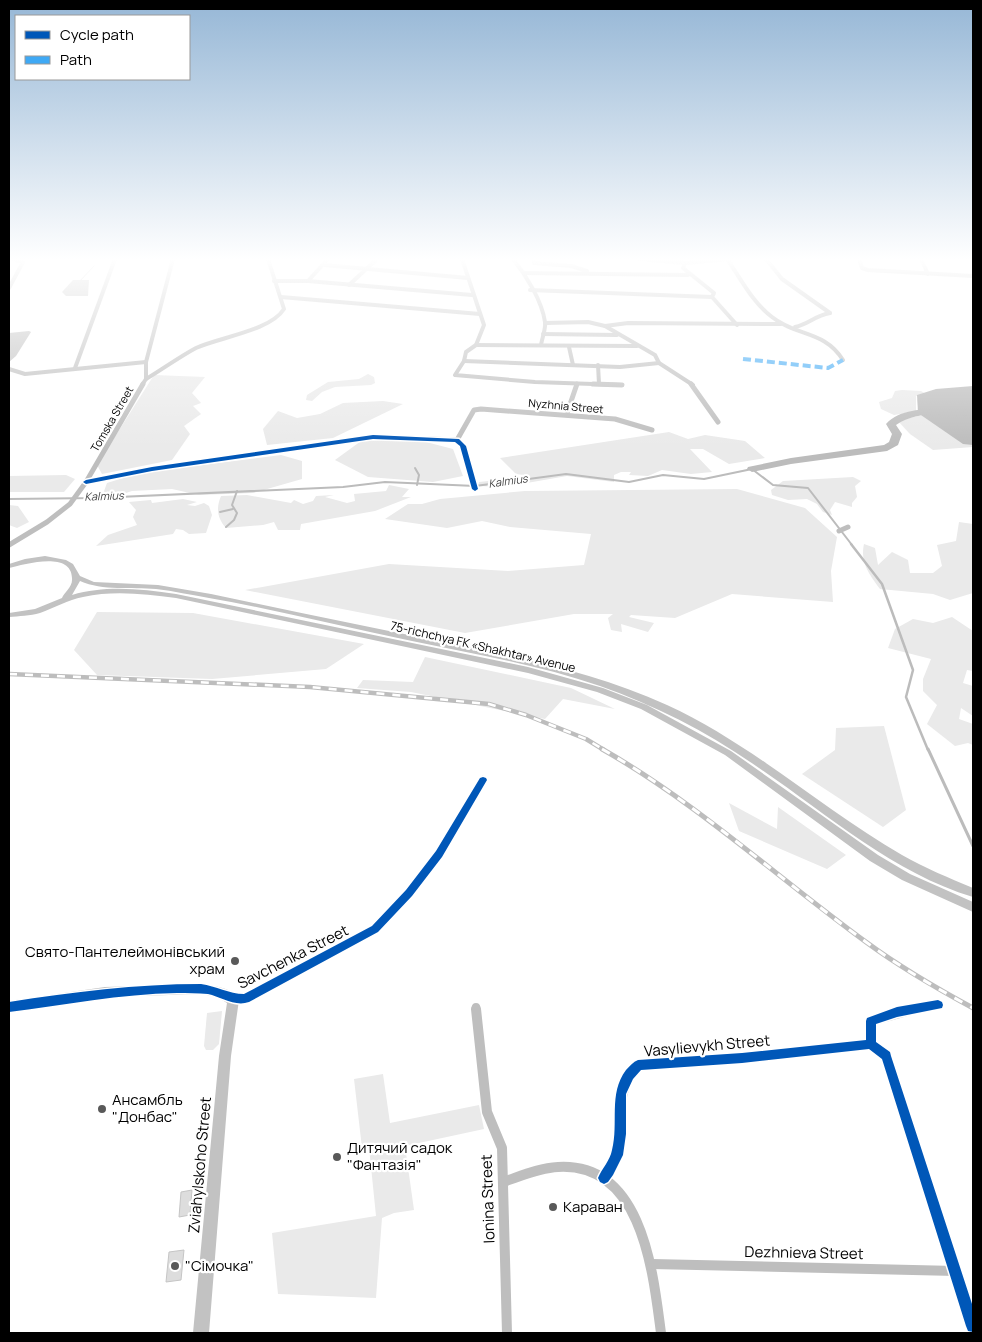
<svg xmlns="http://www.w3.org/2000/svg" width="982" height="1342" viewBox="0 0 982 1342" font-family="Manrope,sans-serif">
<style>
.green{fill:#eaeaea}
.water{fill:#bcbcbc}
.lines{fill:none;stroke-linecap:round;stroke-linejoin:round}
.stream-far3{stroke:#bcbcbc;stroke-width:1}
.stream-far2{stroke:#bcbcbc;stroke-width:2}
.stream-far1{stroke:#bcbcbc;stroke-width:2.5}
.stream{stroke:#bcbcbc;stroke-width:3}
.river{fill:#bcbcbc;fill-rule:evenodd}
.building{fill:#ddd;stroke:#c5c5c5}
.street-far3{stroke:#bebebe;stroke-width:4}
.street-far2{stroke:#bebebe;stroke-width:5}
.street-far1{stroke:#bebebe;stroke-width:8}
.street{stroke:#bebebe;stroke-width:10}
.secondary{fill:#c2c2c2;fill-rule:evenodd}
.rail-far1-casing{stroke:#bdbdbd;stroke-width:4.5}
.rail-casing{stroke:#bdbdbd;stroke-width:5}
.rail-far1{stroke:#fff;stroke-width:2.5;stroke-dasharray:8;stroke-linecap:butt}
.rail{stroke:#fff;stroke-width:3;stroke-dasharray:9;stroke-linecap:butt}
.quiet{stroke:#3fa9f5;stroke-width:4;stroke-dasharray:8 4;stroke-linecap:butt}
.cycleway-casing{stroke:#fff;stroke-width:3}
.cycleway{fill:#0057b8;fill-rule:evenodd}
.poi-dot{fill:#595959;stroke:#fff;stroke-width:2}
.labels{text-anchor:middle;stroke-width:4.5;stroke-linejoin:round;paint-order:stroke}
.far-street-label{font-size:11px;fill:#000;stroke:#fff}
.far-water-label{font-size:11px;font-style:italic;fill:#414141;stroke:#fff}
.street-label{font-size:12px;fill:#000;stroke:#fff}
.near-poi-label{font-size:15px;fill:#000;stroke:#fff;text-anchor:start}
.near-street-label{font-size:15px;fill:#000;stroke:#fff}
</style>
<rect width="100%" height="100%" fill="#fff"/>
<!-- green -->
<g class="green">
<path d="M368,374L374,377L375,383L371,385L335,387L322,392L312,401L306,400L307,395L328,382L359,379Z"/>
<path d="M154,375L205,377L192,393L201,403L193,406L201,414L184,426L190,434L172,460L102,474L97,465Z"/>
<path d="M902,390L921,391L926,394L916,396V411L894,415L881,409L879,402L892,398L895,391Z"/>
<path d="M383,401L403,404L333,438L267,445L263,429L278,411L297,418L320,414L343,403Z"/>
<path d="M918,416H931L973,439V447L933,450L910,434L898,421Z"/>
<path d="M669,432L688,439L705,435L745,441L765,458L729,464L703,449H690L712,472L691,474L662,470L648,476L629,475L631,472H621L614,475V482L567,476L503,487L478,486L479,482L517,478L524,475L516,474L500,458Z"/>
<path d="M368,436L426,442L453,449L463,476L433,482L368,477L335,460Z"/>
<path d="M281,455L302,461V479L253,493L199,495L172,489L132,491L101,501L84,502L103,494L107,483L139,473L192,464L195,466Z"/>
<path d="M66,475L75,479L64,492H9V476Z"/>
<path d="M853,477L861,481L855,486L857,497L852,503V507L835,502L830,510L832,515L823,512L817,504L807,499L788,500L772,495L771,490L783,481Z"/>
<path d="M389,485L409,489L402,497H411L375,511L301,524L300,530H278L274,522L263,525L226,528C217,518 216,508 221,496L247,495L291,503L294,500L303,504L313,501L316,496L334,495L325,497L347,503L355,501L354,494L386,491Z"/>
<path d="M737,489L805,508L837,537L831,571L833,602L732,594L675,618L631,615L629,617L654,623L648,632L621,624L622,632L611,630L608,618L613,614H574L465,633L245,590L389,564L508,571L584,565L591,534L510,527L482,521L447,528L385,519L408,504H422L440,499L525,491Z"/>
<path d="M183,499L197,502L187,505L195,506L204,503L209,506L212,515L206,533L189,534L183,530L176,529L173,534L96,546L108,535L137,525L133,517L136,510L129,502L151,500L152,503Z"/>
<path d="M9,505L18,506L29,522L17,528L9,525Z"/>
<path d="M959,522L973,524V593L950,600L933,594L880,589C869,574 860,562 864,544L875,548L878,565L892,552L908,560L910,573H933L942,566L937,545L956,541Z"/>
<path d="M97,612L193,613L364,644L326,669L212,679L97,675L74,650Z"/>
<path d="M952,617L973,631V671L967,670L963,683L973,686V716L961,708L959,719L973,724V745L968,743L955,746L927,724L937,705L923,691V679L931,659L888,648L895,629L913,619L933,623Z"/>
<path d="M425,657L571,688L615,709L563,699L545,719L411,692L357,688L363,680L413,682Z"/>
<path d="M884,726L906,810L883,827L802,774L835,750L836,728Z"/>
<path d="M729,803L777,829L778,807L846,855L827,869L739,831Z"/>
<path d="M222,1011L219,1044L213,1050H206L204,1046L207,1013Z"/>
<path d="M383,1074L390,1123L479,1105L484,1129L405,1146L414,1210L394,1213L382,1218L376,1298L278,1294L272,1233L376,1216L369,1147L362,1148L354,1079Z"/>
</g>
<!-- water -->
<g class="water">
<path d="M73,280H89L88,296H66L62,292Z"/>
<path d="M29,331L31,332L16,356L9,362V333Z"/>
<path d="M973,386V445L963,444L918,413L917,395L936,389Z"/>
</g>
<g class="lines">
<!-- stream-far3 -->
<path class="stream-far3" d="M78,283L94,266"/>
<!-- stream-far2 -->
<g class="stream-far2">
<path d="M415,468L419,475L417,485"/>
<path d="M9,499L96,498L343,487L385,482L475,486L566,474L629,482L663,475L704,479L752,469L773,485L808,488L852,545"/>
<path d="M220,512L233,509"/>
<path d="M226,527L234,520L237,513L232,505L237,491"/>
</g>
<!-- stream-far1 -->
<path class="stream-far1" d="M851,544L882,584L913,670L906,697L928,750"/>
<!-- stream -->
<path class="stream" d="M928,749L973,846"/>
<!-- river -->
<path class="river" d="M941,409L973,410V416C948,416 919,409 896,425L902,434L898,445L887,451L791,464L752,472L747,469L748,467L791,458L884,445L889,442L892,434L886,424C900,409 923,409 941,409Z"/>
</g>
<!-- building -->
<g class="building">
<path d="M192,1190L190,1215L179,1217L181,1192Z"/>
<path d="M184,1250L181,1280L166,1282L169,1252Z"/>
</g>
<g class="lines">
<!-- street-far3 -->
<g class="street-far3">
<path d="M462,259L484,325L476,345L466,352L464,361L455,375L535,382L622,385"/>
<path d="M513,259C526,275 542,301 545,322C546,329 542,338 541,345"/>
<path d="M534,259V263L571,266L587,271"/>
<path d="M640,259L685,263L729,259"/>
<path d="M727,259C741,279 752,302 772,317C797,337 824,330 843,360"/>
<path d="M766,259L782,279L830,313"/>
<path d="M859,259L862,268L868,270L973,276"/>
<path d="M921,259L928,274"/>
<path d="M685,263L683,268L714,293L712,297L737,325"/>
<path d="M324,265L468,278"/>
<path d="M524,273L688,275"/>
<path d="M274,281H308L472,295"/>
<path d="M308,281L328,259"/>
<path d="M349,285L377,259"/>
<path d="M9,288L23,262L13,259"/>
<path d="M530,290L712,297"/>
<path d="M281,297L480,314"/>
<path d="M545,323L588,322L605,326L628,323L781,324"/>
<path d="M605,326L655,355L659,363L693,385"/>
<path d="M795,327C809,324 814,316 830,313"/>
<path d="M543,334L617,335"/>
<path d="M476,345L637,346"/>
<path d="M569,347L573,365"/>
<path d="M464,361L620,367L659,363"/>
<path d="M598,365L599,384"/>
<path d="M75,368L115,259"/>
<path d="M9,369L25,374L146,362"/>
<path d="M146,379C163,369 179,357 196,348C220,337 270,331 284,309L268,259"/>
<path d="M142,385L146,379V362L173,259"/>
</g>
<!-- street-far2 -->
<g class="street-far2">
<path d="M593,384L622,385"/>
<path d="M691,384L718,422"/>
<path d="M567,413L577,384"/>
<path d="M457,440L474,410L481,409L615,419L652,430"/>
<path d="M86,482L152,469L373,437L457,440L463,446L475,489"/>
<path d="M839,531L848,527"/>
<path d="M9,545L47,522L70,504L86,482L143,384"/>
</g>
<!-- street-far1 -->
<g class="street-far1">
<path d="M233,1000L245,999L375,929L409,893L439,854L483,780"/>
<path d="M476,1007V1010"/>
<path d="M907,1010L938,1005"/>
</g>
<!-- street -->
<g class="street">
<path d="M476,1009L487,1112L502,1148L507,1333"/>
<path d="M914,1009L871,1021V1044L886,1056L973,1326"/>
<path d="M604,1178C634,1135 605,1103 638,1065L742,1058L871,1044"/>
<path d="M503,1182C521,1176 539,1168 558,1167C643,1162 653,1273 661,1333"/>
<path d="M652,1264L956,1271"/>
</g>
<!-- secondary -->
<g class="secondary">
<path d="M45,556L66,560L73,564L80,576L94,582L158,585L211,594C287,610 363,626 439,641C516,657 595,672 667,705C752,744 821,808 902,855C925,868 949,878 973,888V897C893,873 827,814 759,768C709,733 657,706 600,686C539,665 475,654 412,641C344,627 277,610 209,598C191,595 174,591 156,589C131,587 103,591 80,581L72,595C106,585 141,589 176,594L528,667L603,688L647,705L731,751L878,855L910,874L973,902V912L902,880L870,861L725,755L641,709L597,692L528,673L176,598C145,594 114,590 83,597C68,600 54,608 40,613C30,616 19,616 9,617V613L35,609L62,598C64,592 73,587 72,578C71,550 23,565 9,568V564L25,559Z"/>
<path d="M201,984C213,986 233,987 239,1000L231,1056L209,1333H193L219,1056L227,1003L217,997L201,994L105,997L9,1012V1001L105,987Z"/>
</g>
<defs>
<path id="rail-far1" d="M9,674L310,687L489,704L526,715L586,739L604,750"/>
<path id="rail" d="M602,749C697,803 778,878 866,942C900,967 936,988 973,1008"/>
</defs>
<!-- rail-far1 casing -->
<use href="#rail-far1" class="rail-far1-casing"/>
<!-- rail casing -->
<use href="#rail" class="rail-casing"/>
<!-- rail-far1 -->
<use href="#rail-far1" class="rail-far1"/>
<!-- rail -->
<use href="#rail" class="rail"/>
<!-- quiet -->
<path class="quiet" d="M743,359L828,368L843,360"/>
<defs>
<g id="cycleway">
<path d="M373,435L459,439L466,446L478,489L475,491L472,489L460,446L455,442L373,439L152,471L86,484L83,482L86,480L152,467Z"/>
<path d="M483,777L486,778L487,780L442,857L412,896L378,932L249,1002C235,1007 221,997 208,994C198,993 187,993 177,993C120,994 65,1005 9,1012V1002C73,992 136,984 201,984C216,986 229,994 244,994L372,926L406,890L436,851L480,778Z"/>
<path d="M938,1000L942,1002L943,1005L942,1008L897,1017L876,1024V1042L890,1052L891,1056L973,1307V1332L968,1331L966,1326L882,1059L869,1049L742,1063L641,1070L633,1079L626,1094V1134L623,1155L613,1175L608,1182L604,1184L600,1182L598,1178C602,1168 610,1161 612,1150C619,1123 608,1094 626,1070C630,1066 633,1062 638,1060L742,1053L866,1040V1021L867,1018L897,1007Z"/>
</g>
</defs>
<!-- cycleway casing -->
<use href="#cycleway" class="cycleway-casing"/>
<!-- cycleway -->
<use href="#cycleway" class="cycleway"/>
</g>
<!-- sky -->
<linearGradient id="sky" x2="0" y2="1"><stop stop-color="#96b7d6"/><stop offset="0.58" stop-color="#fff"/><stop offset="1" stop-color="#fff" stop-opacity="0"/></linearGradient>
<rect width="982" height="447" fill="url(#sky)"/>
<!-- markers -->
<g class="poi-dot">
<circle cx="235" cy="961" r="5"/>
<circle cx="102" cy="1109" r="5"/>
<circle cx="337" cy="1157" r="5"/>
<circle cx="553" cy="1207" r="5"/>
<circle cx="175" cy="1266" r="5"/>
</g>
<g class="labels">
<!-- far-street labels -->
<g class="far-street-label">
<text transform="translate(566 406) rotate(5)" y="4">Nyzhnia Street</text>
<text transform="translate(112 419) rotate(-60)" y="4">Tomska Street</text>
</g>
<!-- far-water labels -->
<g class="far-water-label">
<text transform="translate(508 481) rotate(-8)" y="4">Kalmius</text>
<text transform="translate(104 496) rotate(-2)" y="4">Kalmius</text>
</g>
<!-- street labels -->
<g class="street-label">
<text transform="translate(483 647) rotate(13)" y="4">75-richchya FK «Shakhtar» Avenue</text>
</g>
<!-- near-poi labels -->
<g class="near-poi-label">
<text x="225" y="957" text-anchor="end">Свято-Пантелеймонівський<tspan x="225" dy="17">храм</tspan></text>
<text x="112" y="1105">Ансамбль<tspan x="112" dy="17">"Донбас"</tspan></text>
<text x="347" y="1153">Дитячий садок<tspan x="347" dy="17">"Фантазія"</tspan></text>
<text x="563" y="1212">Караван</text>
<text x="185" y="1271">"Сімочка"</text>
</g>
<!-- near-street labels -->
<g class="near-street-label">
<text transform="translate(293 957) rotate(-27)" y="5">Savchenka Street</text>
<text transform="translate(707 1046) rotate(-5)" y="5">Vasylievykh Street</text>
<text transform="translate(200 1165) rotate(-85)" y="5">Zviahylskoho Street</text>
<text transform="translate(488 1199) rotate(-92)" y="5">Ionina Street</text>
<text transform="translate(804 1253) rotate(1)" y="5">Dezhnieva Street</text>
</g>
</g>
<!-- border -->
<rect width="982" height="1342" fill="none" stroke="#000000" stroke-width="20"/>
<!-- legend -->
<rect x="15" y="15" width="175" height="65" fill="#ffffff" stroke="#999999"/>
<rect x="25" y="31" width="25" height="8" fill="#0057b8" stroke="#999999"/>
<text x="60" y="40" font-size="15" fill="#000000">Cycle path</text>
<rect x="25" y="56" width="25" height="8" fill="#3fa9f5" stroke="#999999"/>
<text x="60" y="65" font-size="15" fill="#000000">Path</text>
</svg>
